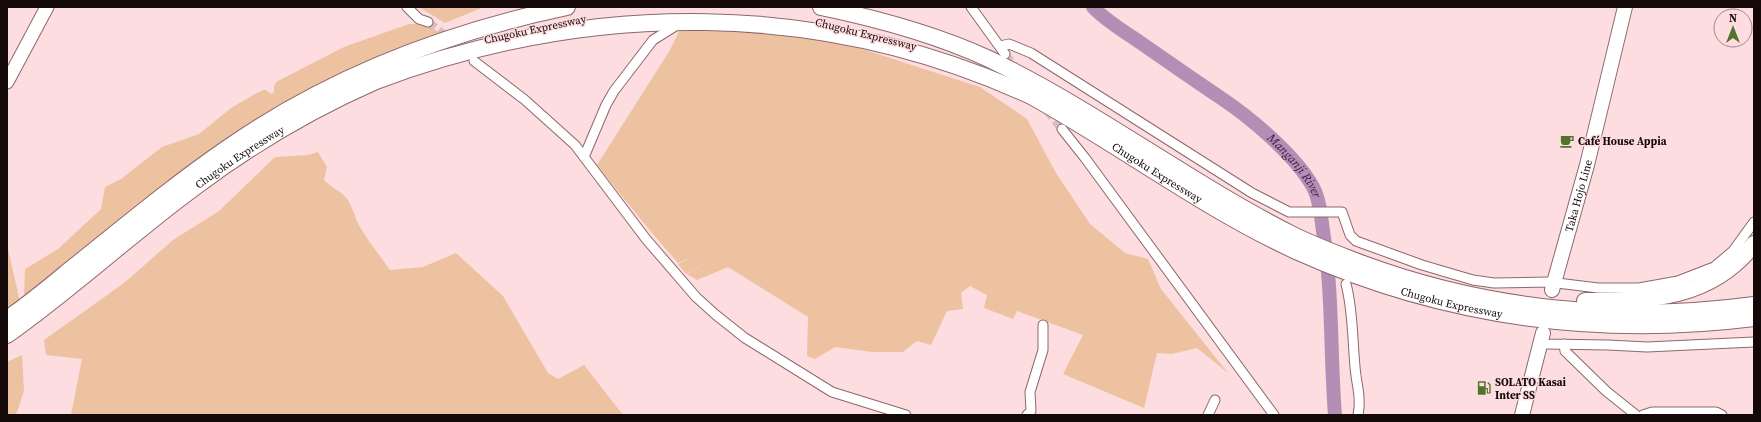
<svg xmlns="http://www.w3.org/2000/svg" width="1761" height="422" viewBox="0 0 1761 422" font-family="'Source Serif 4',serif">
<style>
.green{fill:#ecc2a1}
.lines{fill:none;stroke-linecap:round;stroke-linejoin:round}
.river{stroke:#b38fb5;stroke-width:14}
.minor-tunnel{stroke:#dabdbf;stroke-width:9;stroke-dasharray:9 4.5;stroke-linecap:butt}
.minor-casing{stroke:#8c686c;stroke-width:11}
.secondary-casing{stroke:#8c686c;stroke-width:15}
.primary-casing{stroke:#8c686c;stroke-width:16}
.motorway-casing{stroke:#8c686c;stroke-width:18}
.minor{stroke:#fff;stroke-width:9}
.secondary{stroke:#fff;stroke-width:13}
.primary{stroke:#fff;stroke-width:14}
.motorway{stroke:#fff;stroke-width:16}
.labels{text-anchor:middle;stroke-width:3;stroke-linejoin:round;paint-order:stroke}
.street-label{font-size:11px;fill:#140809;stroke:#fddddf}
.poi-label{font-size:11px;font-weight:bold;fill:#140809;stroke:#fddddf;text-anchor:start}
.water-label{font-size:12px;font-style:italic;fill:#401344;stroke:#fddddf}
</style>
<rect width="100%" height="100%" fill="#fddddf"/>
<!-- green -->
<g class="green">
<path d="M419,7H484L445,23Z"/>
<path d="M409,24H420L430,29L433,28L441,34L24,298L25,269L58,249L101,209L105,187L121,179L162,147L199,134L231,108L255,94L263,90H266L271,94L274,92V87L276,82L344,47Z"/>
<path d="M681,27L795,32L856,47L980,87L1027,119L1056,173L1090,224L1125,253L1148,259L1161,289L1228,373L1197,348L1172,354L1157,353L1144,408L1063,374L1083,335L1017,311L1013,319L984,308L987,295L970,286L961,293L963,309L947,311L931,345L917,341L903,352H872L835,347L815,359L807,356L808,317L728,267L697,280L687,274L717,258L686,274L678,264L694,256L678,263C650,231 623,198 597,165L670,50Z"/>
<path d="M318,152L327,167L324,180C331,188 341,190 347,199C354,209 355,219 360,227C368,241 381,257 390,270L423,267L456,253L503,296L548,373L558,379L584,365L623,415H71L82,359L46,355L44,340L124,283L173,240L219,211L275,157L308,155Z"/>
<path d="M7,244L20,302L7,311Z"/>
<path d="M22,355L24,391L16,415H7V362Z"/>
</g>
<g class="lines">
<!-- river -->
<path class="river" id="s1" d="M1093,7C1106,21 1125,32 1141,43C1167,61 1194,80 1221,98C1251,118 1296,156 1313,187C1320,200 1321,217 1323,231C1333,292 1330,354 1335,415"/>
<!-- minor-tunnel -->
<g class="minor-tunnel">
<path d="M428,22L466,53"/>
<path d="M1005,54L1018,71"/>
<path d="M1047,110L1062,129"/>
</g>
<defs>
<g id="minor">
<path d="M407,7L419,19L428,22"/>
<path d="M971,7L1005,54"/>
<path d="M1000,46L1009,44L1031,53L1252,193L1289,212H1342L1350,235L1356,241L1422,265L1473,280L1494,283L1549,282L1598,288H1639L1678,281L1714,267L1733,251L1754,222"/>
<path d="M474,61L525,100L575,145L646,239L696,297L716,315L745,338L832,392L906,415"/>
<path d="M1062,129L1085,158L1274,415"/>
<path d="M584,157L606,105L614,91L653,40L677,25"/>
<path d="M1346,284C1354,314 1352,345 1356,376C1358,389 1361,401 1358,415"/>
<path d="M1541,343L1547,344L1608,345L1647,347L1754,342"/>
<path d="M1564,344L1565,351L1606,391L1636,415"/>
<path d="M1027,415L1031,411L1030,392L1043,350V325"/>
<path d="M1208,415L1215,400"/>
<path d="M1643,415L1652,412H1716L1722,415"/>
</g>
<path id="secondary" d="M7,82L47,7"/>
<g id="primary">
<path id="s2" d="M1552,290L1587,165L1625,7"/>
<path d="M1522,415L1543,333"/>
</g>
<g id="motorway">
<path d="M821,7C879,19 935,34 989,59C1095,110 1188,182 1293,235C1315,246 1340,255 1363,264C1488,310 1622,323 1754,305"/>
<path d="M1585,301C1650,300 1710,300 1754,244"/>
<path d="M7,319C27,305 47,289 66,273C120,230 172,186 229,147C330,77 448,32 567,7"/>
<path id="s3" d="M7,335C72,289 131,234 195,187C251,145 312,109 376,81C591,0 823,0 1031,96C1121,146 1203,208 1296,251C1443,317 1594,338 1754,318"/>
</g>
</defs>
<!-- minor casing -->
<use href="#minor" class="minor-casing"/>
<!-- secondary casing -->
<use href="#secondary" class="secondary-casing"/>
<!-- primary casing -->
<use href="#primary" class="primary-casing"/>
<!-- motorway casing -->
<use href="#motorway" class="motorway-casing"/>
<!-- minor -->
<use href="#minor" class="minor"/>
<!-- secondary -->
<use href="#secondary" class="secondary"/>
<!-- primary -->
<use href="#primary" class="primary"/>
<!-- motorway -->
<use href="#motorway" class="motorway"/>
</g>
<!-- icons -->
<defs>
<symbol id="cafe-bare" viewBox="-9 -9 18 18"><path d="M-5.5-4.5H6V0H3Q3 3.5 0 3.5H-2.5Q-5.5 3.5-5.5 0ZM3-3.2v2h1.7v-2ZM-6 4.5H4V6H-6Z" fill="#51732b" stroke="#fddddf" stroke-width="2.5" paint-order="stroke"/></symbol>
<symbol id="fuel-bare" viewBox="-9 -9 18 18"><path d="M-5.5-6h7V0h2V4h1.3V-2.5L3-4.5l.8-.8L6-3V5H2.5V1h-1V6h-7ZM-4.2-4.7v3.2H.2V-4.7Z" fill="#51732b" stroke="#fddddf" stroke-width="2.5" paint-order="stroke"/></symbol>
</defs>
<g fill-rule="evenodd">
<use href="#cafe-bare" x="1557" y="131" width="20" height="20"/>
<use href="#fuel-bare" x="1474" y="378" width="20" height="20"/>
</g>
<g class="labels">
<!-- street labels -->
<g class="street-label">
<text transform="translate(535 29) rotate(-12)" y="4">Chugoku Expressway</text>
<text transform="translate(866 34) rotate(14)" y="4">Chugoku Expressway</text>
<text dy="4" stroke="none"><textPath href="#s3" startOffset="293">Chugoku Expressway</textPath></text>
<text dy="4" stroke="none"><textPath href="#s3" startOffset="1270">Chugoku Expressway</textPath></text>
<text dy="4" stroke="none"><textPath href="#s2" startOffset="98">Taka Hojo Line</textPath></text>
<text dy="4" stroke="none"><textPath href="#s3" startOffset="1594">Chugoku Expressway</textPath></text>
</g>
<!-- poi labels -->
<g class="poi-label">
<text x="1578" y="145">Café House Appia</text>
<text x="1495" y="386">SOLATO Kasai<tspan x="1495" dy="13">Inter SS</tspan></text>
</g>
<!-- water labels -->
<g class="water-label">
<text dy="4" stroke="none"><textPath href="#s1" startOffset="258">Manganji River</textPath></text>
</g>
</g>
<!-- border -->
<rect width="1761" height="422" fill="none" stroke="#140809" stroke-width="16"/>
<!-- north arrow -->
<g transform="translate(1733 28)"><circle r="19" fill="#fddddf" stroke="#a08889"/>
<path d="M0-3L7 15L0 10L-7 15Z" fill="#51732b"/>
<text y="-6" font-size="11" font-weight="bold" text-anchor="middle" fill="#140809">N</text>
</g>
</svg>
